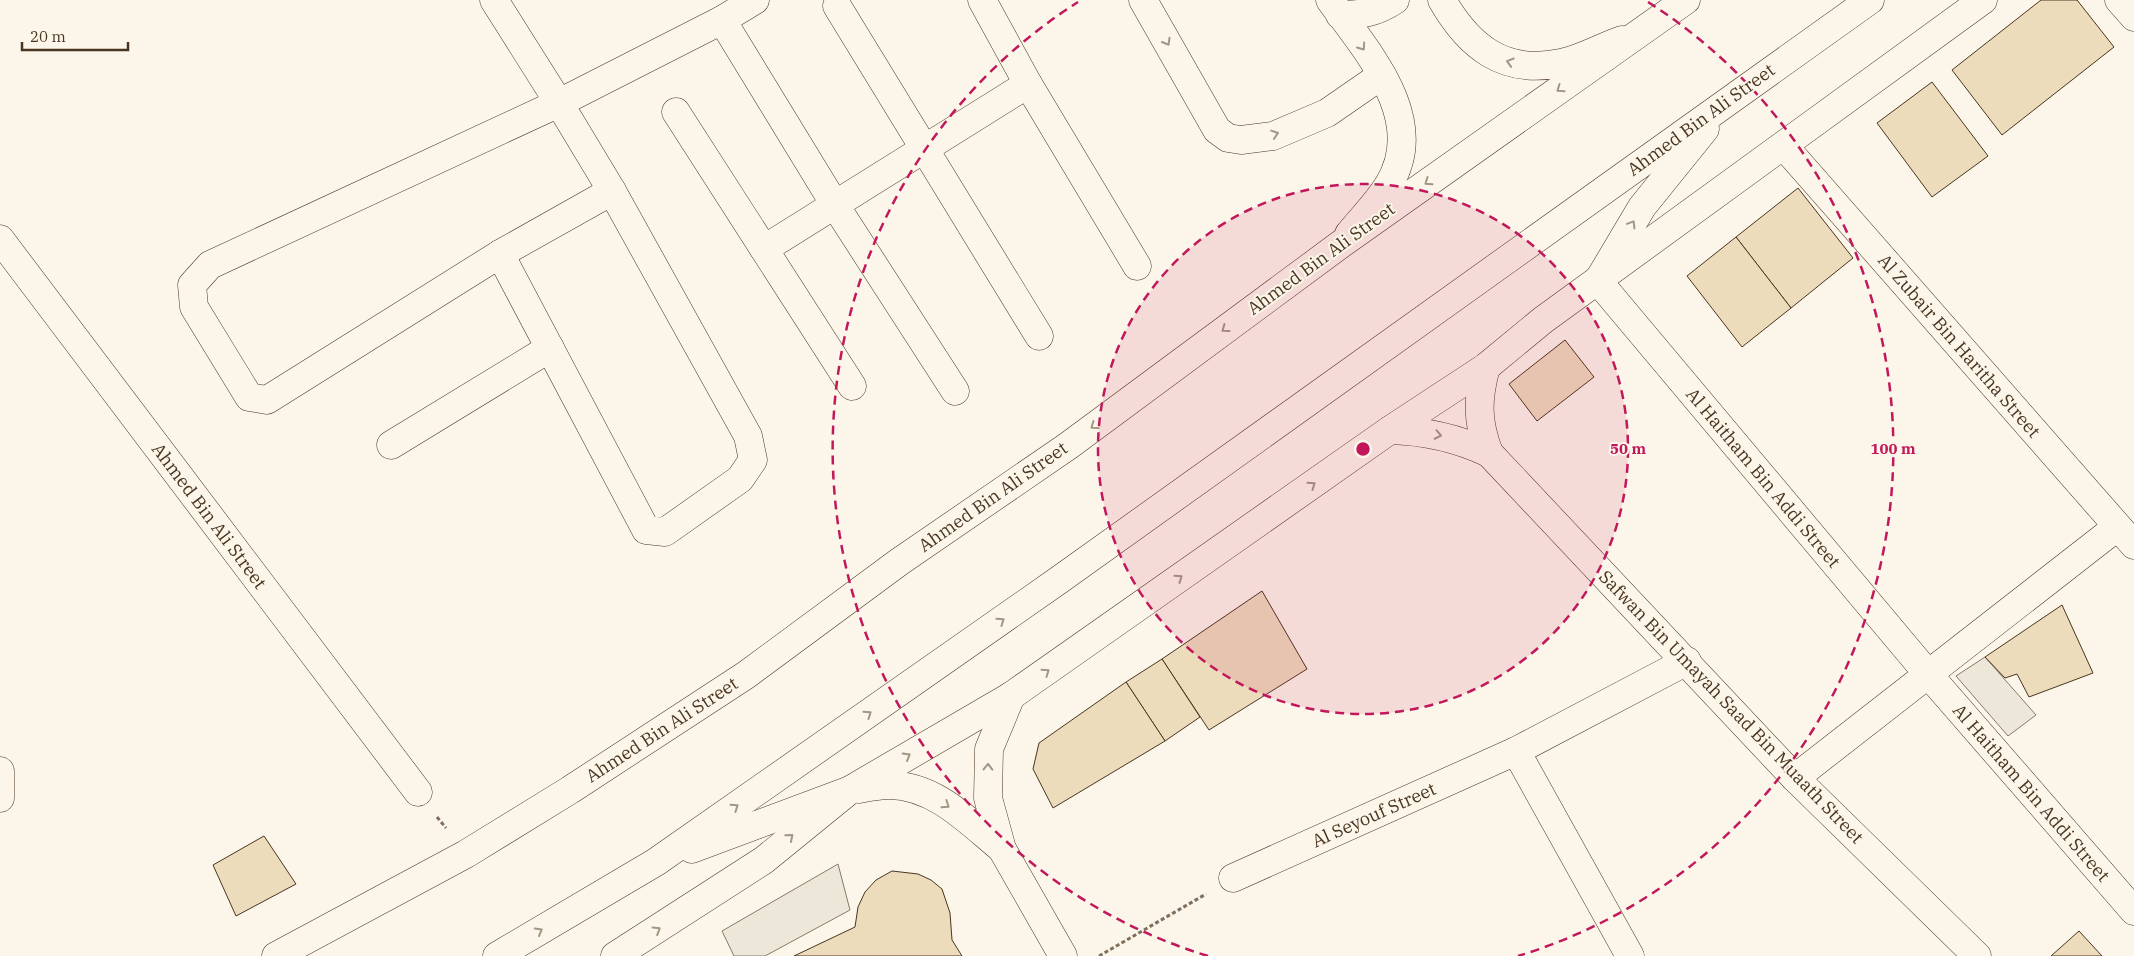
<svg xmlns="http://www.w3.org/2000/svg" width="2134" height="956" viewBox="0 0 2134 956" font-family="'IBM Plex Serif',serif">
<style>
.parking{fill:#ede7d9;stroke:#887966}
.building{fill:#ecdcbc;stroke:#4a3520}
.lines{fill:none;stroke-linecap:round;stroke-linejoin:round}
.minor-casing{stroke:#4a3520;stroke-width:29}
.major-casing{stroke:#4a3520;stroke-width:29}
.path{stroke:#7f6f5c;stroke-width:3;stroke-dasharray:4 2.5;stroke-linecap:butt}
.minor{stroke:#fbf6e9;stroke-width:28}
.major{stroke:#fbf6e9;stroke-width:28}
.oneway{stroke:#a29684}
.ring{fill:none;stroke:#c2185b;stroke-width:2.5;stroke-dasharray:9 6}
.labels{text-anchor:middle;stroke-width:4;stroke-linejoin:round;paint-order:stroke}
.street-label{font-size:18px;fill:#4a3520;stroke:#fbf6e9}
.centre{fill:#c2185b;stroke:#fbf6e9;stroke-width:2.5}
.ring-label{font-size:15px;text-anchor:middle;font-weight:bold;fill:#c2185b;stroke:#fbf6e9;stroke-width:4;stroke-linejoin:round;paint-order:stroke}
</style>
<rect width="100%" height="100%" fill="#fbf6e9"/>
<!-- parking -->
<g class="parking">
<path d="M1985,657L2036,715L2008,736L1956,676Z"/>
<path d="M838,864L850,910L765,956H734L722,931Z"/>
</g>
<!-- building -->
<g class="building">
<path d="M2041,0H2077L2114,47L2002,135L1952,70Z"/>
<path d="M1932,82L1988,156L1932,197L1877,123Z"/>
<path d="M1798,188L1853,258L1791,308L1736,237Z"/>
<path d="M1736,237L1791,308L1742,347L1687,276Z"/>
<path d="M1565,340L1594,377L1537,421L1509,384Z"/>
<path d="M1262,591L1307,669L1209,730L1162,659Z"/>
<path d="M2062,605L2093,673L2029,697L2017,674L2005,678L1985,657Z"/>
<path d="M1162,659L1200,717L1165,741L1126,682Z"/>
<path d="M1126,682L1165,741L1053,808L1033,769L1039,743Z"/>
<path d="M264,836L296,884L236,916L213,865Z"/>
<path d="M892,871L918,874L931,880L942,889L950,913L952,940L962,956H794L855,927L858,907L865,892L876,880Z"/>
<path d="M2079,931L2102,956H2051Z"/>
</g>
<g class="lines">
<defs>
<g id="minor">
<path d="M494,0L559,103L722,20L755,0"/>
<path d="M982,0L1028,84L1137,266"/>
<path d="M1143,0L1217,130L1228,138L1241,140L1273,136L1327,113L1382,75"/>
<path d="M1330,0C1366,51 1429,118 1389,184C1379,201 1362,218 1349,234"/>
<path d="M1442,0C1469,47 1504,75 1561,63C1581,59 1602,47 1622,40"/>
<path d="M2119,0L2134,17"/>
<path d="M837,6L1039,336"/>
<path d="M1340,15C1362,15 1377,12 1395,0"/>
<path d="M722,20L835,205L955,391"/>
<path d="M559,103L612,191L748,436L753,460L740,479L665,532L646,530L500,254L267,400L249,397L194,307L192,285L210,265Z"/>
<path d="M676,112L764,249"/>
<path d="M1784,146L2134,545"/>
<path d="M0,239L418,792"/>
<path d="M500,254L612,191"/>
<path d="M1598,281L1928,674L2134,911"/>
<path d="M1486,367C1477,400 1477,421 1489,453"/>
<path d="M852,386L764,249L1028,84"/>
<path d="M1390,430C1426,431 1457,438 1489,453L1795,778L1977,956"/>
<path d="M391,445L550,348"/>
<path d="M1011,696L989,749L988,798L1002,849L1063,956"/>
<path d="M1516,751L1630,956"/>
<path d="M0,771V798"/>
<path d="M1795,778L2117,527"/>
<path d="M859,789C869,787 880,785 890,785C936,786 969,822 1002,849"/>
<path d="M1233,878L1516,751L1687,661"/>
<path d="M615,956L764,860L850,790L1011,696L1390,430L1486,367L1543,320L1983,0"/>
</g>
<g id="major">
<path d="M1598,281L1642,207L1705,129"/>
<path d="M692,849L850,790"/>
<path d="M276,956L466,854L570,790L746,675L899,562L1068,446L1341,244L1686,0"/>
<path d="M497,956L656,862L1059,580L1870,0"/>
</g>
</defs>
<!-- minor casing -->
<use href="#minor" class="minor-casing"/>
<!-- major casing -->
<use href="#major" class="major-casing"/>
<!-- path -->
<g class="path">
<path d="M437,817L446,828"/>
<path d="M1099,956L1206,894"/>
</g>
<!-- minor -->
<use href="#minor" class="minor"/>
<!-- major -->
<use href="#major" class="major"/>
</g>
<!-- one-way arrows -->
<defs><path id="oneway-chevron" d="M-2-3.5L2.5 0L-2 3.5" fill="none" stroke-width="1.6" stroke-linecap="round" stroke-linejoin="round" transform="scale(1.25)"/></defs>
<g class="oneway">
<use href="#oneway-chevron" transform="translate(1167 42) rotate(60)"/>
<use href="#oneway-chevron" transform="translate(1362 47) rotate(55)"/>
<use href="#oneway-chevron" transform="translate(1510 62) rotate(-163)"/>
<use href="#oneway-chevron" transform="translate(1560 89) rotate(145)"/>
<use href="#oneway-chevron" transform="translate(1275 134) rotate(-18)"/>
<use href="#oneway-chevron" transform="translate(1428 182) rotate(145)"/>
<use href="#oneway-chevron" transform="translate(1632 224) rotate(-59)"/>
<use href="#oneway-chevron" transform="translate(1225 329) rotate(144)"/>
<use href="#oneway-chevron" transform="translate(1094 426) rotate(144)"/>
<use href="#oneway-chevron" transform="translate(1438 435) rotate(12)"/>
<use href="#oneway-chevron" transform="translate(1312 485) rotate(-35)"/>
<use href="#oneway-chevron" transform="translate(1179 578) rotate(-35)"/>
<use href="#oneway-chevron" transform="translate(1001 621) rotate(-35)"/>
<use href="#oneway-chevron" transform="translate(1046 672) rotate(-35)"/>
<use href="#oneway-chevron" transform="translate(868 714) rotate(-35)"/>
<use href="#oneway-chevron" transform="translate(907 756) rotate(-30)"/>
<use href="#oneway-chevron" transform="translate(988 767) rotate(-89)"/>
<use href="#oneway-chevron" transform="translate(946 805) rotate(35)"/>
<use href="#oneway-chevron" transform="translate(735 807) rotate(-35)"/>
<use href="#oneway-chevron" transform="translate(790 837) rotate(-40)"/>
<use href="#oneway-chevron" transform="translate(657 930) rotate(-32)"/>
<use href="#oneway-chevron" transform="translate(539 931) rotate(-30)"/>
</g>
<!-- distance rings -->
<circle cx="1363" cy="449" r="265" fill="#c2185b" fill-opacity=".12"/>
<g class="ring">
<circle cx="1363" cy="449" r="265"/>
<path d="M1208 956A530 530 0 0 1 1078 2M1648 2A530 530 0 0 1 1518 956"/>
</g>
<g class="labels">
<!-- street labels -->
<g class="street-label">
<text transform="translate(1701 120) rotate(-36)" y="6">Ahmed Bin Ali Street</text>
<text transform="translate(1321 259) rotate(-36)" y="6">Ahmed Bin Ali Street</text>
<text transform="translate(1959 346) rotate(49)" y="6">Al Zubair Bin Haritha Street</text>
<text transform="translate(1763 478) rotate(50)" y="6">Al Haitham Bin Addi Street</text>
<text transform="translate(993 497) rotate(-35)" y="6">Ahmed Bin Ali Street</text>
<text transform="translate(209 516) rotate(53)" y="6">Ahmed Bin Ali Street</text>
<text transform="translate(1731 707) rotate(46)" y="6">Safwan Bin Umayah Saad Bin Muaath Street</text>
<text transform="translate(662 730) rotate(-33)" y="6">Ahmed Bin Ali Street</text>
<text transform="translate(2031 793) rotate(49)" y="6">Al Haitham Bin Addi Street</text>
<text transform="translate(1374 815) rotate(-24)" y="6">Al Seyouf Street</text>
</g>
</g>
<circle cx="1363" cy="449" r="8" class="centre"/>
<g class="ring-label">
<text x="1628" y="454">50 m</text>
<text x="1893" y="454">100 m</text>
</g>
<!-- scale -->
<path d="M22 42v8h106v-8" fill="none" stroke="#4a3520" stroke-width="2.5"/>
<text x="30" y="42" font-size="15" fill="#4a3520" stroke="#fbf6e9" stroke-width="4" paint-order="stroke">20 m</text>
</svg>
